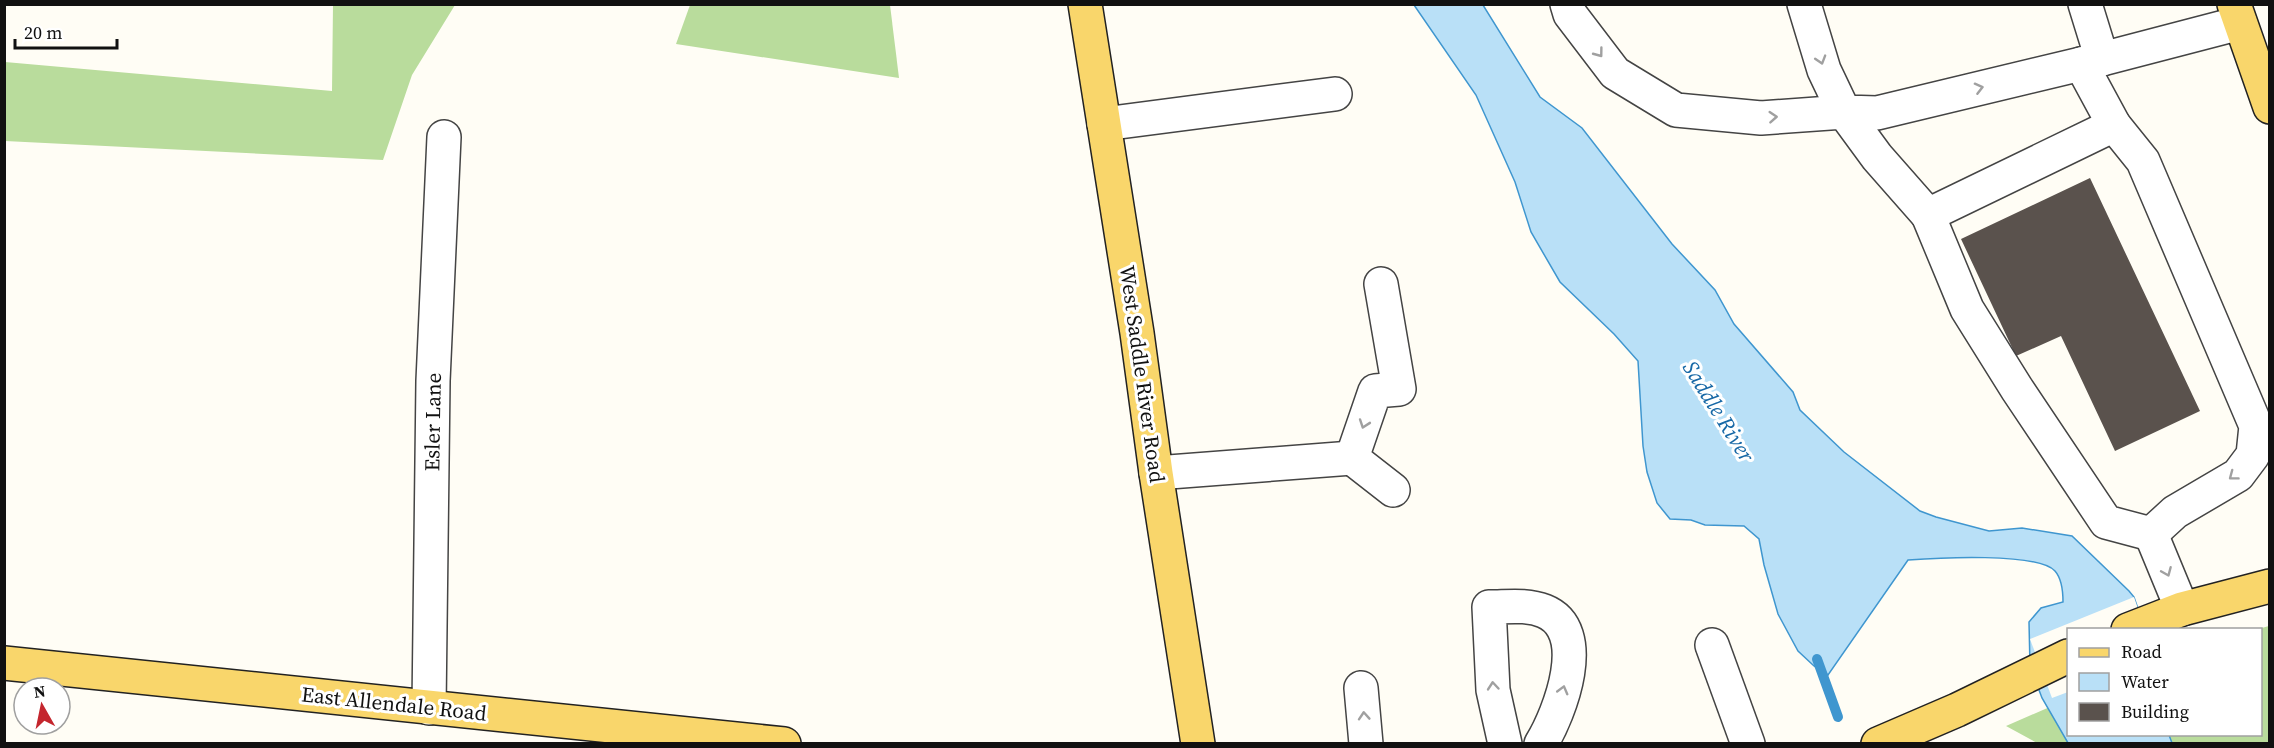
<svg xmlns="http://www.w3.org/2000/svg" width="2274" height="748" viewBox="0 0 2274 748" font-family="'Source Serif 4',serif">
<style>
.forest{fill:#b9dc9c}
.water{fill:#b9e0f7;stroke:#3f96cf;stroke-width:1.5}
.pier{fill:#fffdf5}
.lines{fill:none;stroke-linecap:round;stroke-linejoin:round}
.stream{stroke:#3f96cf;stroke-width:10}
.building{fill:#5a524d}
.minor-casing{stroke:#444;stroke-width:36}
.major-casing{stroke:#222;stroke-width:36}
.minor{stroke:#fff;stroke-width:33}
.major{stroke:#f9d66b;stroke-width:33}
.oneway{stroke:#a0a0a0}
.labels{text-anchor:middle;stroke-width:6;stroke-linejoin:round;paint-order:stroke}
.street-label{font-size:21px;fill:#111;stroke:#fff}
.water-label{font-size:22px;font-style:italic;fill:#1768a6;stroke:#fff}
</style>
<rect width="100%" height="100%" fill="#fffdf5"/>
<!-- forest -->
<g class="forest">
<path d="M333,5H455L412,75L383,160L5,141V62L332,91Z"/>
<path d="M690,5H890L899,78L676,44Z"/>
<path d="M2269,626V743H2037L2006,726L2068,699V734H2260V630L2258,629Z"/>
</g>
<!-- water -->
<path class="water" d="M1414,5H1483L1540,97L1582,128L1672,244L1715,290L1734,324L1793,392L1800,410L1844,452L1920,511L1936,517L1989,531L2022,528L2072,536L2129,591L2134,597L2145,629L2068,630V734L2169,735L2172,743H2068L2042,698L2030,666L2029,622L2041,608L2063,602C2063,591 2062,579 2055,571C2038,552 1935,558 1908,560L1828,675L1814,666L1798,651L1778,614L1764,565L1759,539L1744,526L1705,525L1691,520L1670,519L1657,503L1647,472L1643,446L1638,361L1614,334L1560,282L1531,232L1515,182L1476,95Z"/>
<!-- pier -->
<path class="pier" d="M2134,597L2145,629L2068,630V692L2052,698L2030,639Z"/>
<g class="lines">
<!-- stream -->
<path class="stream" d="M1817,659L1838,717"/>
</g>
<!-- building -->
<path class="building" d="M2090,178L2200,411L2115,451L2061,336L2016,356L1961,239Z"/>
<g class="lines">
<defs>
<g id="minor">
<path d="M1567,4L1570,14L1615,73L1676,110L1761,118L1844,112L1877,157L1928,215"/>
<path d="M1804,4L1824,70L1844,112L1877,113L2102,59L2240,23"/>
<path d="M2085,4L2102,59"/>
<path d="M2081,64L2114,125L2143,161L2256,426L2253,455L2238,475L2175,512L2151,534"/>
<path d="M1104,124L1335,94"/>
<path d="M2114,125L1928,215L1967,309L2017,389L2106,522L2151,534"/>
<path d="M1381,284L1399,389L1375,391L1352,458L1393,490"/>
<path d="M1156,473L1352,458"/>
<path d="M2151,534L2182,609"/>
<path d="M1712,645L1748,744"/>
<path d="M1361,688L1366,744"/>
<path d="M429,708L433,381L444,137"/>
<path d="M1505,744L1493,690L1489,607C1507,607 1527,604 1544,611C1592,630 1560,713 1541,744"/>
</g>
<g id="major">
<path d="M1085,4L1137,333L1156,473L1198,744"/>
<path d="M2234,4L2270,107"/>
<path d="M2128,630L2182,609L2270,586"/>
<path d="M4,663L784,744"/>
<path d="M1878,744L1957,710L2068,656"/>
</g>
</defs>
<!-- minor casing -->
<use href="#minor" class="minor-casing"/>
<!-- major casing -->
<use href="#major" class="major-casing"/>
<!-- minor -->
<use href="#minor" class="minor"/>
<!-- major -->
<use href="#major" class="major"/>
</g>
<!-- one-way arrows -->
<defs><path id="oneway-chevron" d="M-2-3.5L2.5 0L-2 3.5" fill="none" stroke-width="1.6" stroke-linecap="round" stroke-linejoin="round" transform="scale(1.5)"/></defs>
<g class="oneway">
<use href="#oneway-chevron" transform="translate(1599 53) rotate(53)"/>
<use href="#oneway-chevron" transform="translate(1821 60) rotate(73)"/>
<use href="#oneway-chevron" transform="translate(1979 88) rotate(-14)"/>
<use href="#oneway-chevron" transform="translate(1773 117) rotate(-4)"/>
<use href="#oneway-chevron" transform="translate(1364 424) rotate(109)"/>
<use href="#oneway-chevron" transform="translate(2233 476) rotate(143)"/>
<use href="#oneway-chevron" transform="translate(2167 572) rotate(67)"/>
<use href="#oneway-chevron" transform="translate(1493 686) rotate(-95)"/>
<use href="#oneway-chevron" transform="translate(1563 690) rotate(-75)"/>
<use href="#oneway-chevron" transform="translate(1364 716) rotate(-94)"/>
</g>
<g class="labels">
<!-- street labels -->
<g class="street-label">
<text transform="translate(1142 374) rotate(82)" y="7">West Saddle River Road</text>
<text transform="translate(433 422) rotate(-89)" y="7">Esler Lane</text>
<text transform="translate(394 704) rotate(6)" y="7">East Allendale Road</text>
</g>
<!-- water labels -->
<g class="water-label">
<text transform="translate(1719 411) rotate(58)" y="8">Saddle River</text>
</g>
</g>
<!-- border -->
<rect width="2274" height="748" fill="none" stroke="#111111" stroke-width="12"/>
<!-- legend -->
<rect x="2067" y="628" width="195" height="108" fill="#ffffff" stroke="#a0a0a0" stroke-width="1.5"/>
<rect x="2079" y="648" width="30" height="9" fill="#f9d66b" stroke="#a0a0a0" stroke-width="1.5"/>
<text x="2121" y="658" font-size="18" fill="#111111">Road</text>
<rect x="2079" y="673" width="30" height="18" fill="#b9e0f7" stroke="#a0a0a0" stroke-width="1.5"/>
<text x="2121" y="688" font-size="18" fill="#111111">Water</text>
<rect x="2079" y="703" width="30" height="18" fill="#5a524d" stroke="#a0a0a0" stroke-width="1.5"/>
<text x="2121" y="718" font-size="18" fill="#111111">Building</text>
<!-- north arrow -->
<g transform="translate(42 706) rotate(351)"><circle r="28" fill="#ffffff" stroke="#a0a0a0" stroke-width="1.5"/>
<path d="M0-4.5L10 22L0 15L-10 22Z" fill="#c4262e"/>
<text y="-9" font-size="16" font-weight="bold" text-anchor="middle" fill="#111111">N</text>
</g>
<!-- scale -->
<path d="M15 39v9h102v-9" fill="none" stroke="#111111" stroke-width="3"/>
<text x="24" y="39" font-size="18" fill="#111111" stroke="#ffffff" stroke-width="4.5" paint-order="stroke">20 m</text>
</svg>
